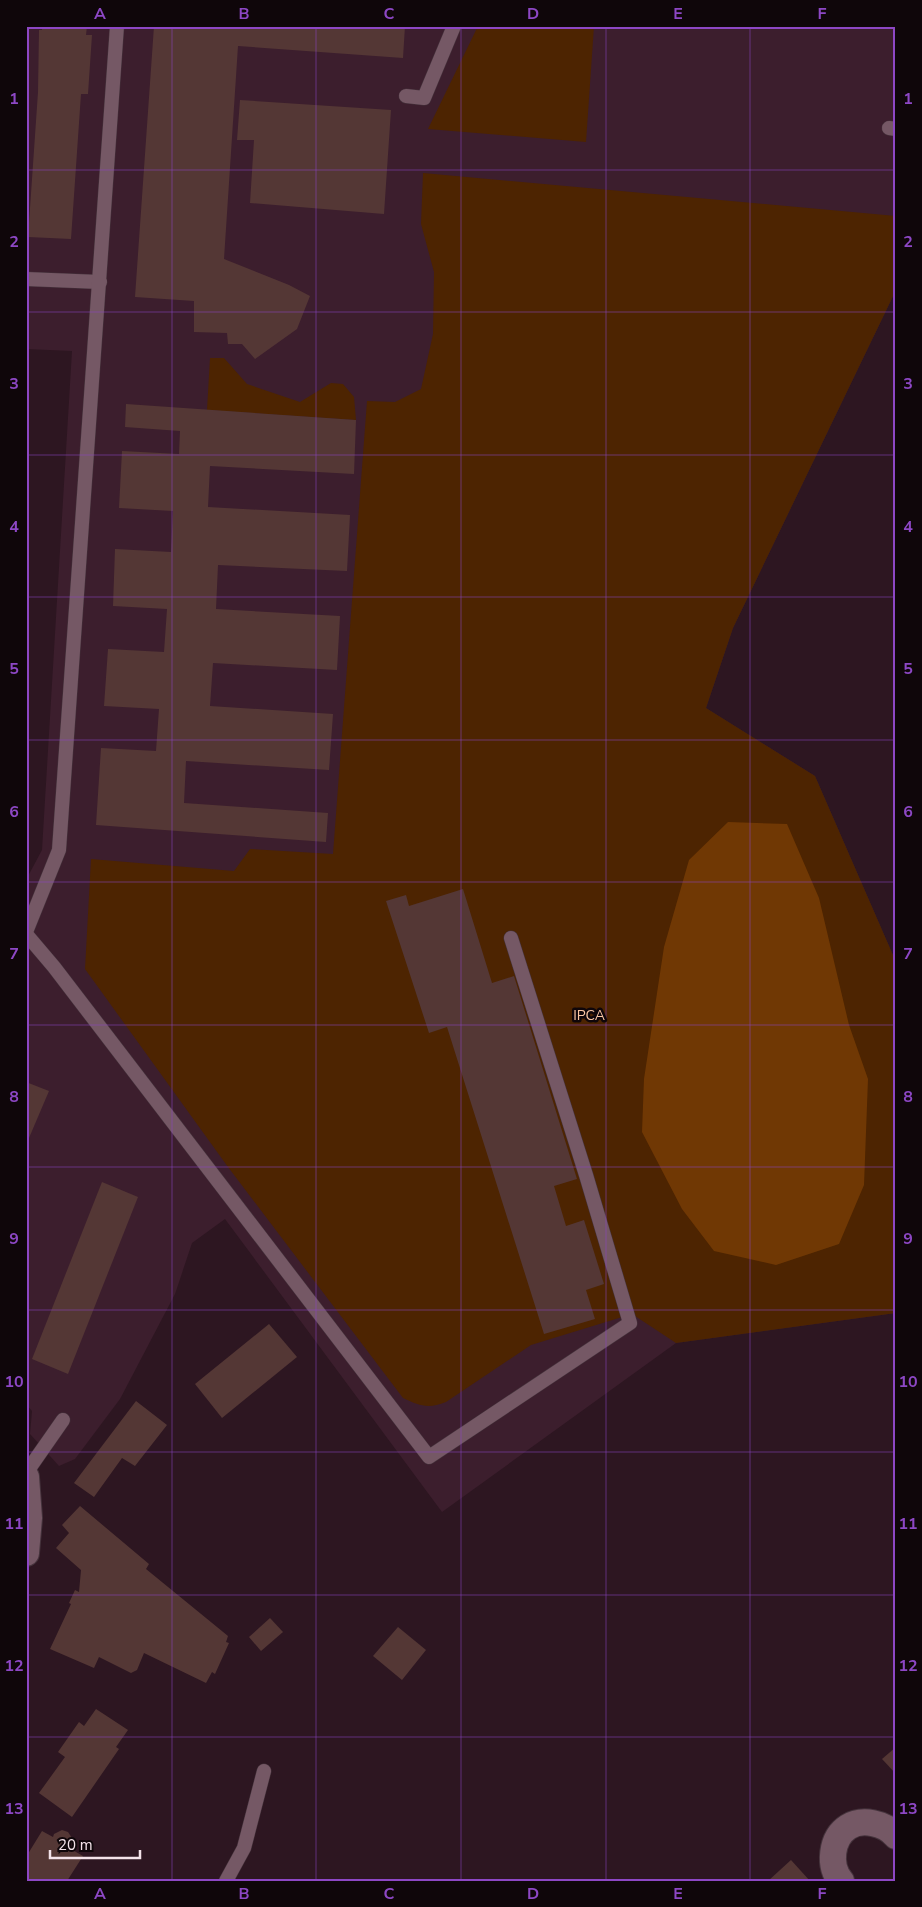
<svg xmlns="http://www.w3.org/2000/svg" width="922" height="1907" viewBox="0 0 922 1907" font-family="'Nunito Sans',sans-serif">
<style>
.built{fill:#3c1e2d}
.green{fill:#4d2401}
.forest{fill:#703804}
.building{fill:#543735}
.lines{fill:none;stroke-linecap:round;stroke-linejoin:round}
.service-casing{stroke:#45333c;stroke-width:15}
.minor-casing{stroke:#45333c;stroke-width:28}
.service{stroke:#755865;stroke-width:14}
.minor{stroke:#755865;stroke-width:26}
.grid{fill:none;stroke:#8d47c5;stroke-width:1;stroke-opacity:0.55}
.labels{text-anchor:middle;stroke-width:5;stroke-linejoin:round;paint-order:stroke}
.park-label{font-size:14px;fill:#fcc7a4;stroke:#0f060a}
.neatline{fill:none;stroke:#8d47c5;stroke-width:2}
.grid-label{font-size:16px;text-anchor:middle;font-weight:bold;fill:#8d47c5}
</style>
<rect width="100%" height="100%" fill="#2d1621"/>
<!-- built -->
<path class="built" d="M26,26H896V290L733,628L706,708L815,776L896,962V1313L676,1343L442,1512L225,1219L192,1243L175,1294L120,1399L75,1459L59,1466L30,1434L32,1411L26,1404V880L42,850L72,351L26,349Z"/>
<!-- green -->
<g class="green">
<path d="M478,26H594L586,142L428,129Z"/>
<path d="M423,173L896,216V290L733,628L706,708L815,776L896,962V1313L676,1343L632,1314L531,1345L446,1402C428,1409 420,1406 403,1398L228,1167L85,969L91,859L234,871L250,849L333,854L367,401L395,402L421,389L433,334L434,272L421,224Z"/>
<path d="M210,358H224L247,384L300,402L331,383L343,384L354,397L356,420L207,410Z"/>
</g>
<!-- forest -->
<path class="forest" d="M728,822L787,824L819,898L849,1025L868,1079L864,1185L839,1244L776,1265L714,1251L682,1209L642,1132L644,1079L664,947L689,860Z"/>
<!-- building -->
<g class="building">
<path d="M42,26H87L86,35H92L88,94H81L71,239L28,237L38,92L39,30H42Z"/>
<path d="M154,26H405L403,58L238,46L224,259L289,285L310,296L297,329L255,359L242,344H228L227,333L194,332V301L135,297Z"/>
<path d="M240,100L391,110L384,214L250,203L254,140H237Z"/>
<path d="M126,404L356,420L354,474L210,466L208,507L350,515L347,571L218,565L216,609L340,616L337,670L213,663L210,706L333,714L329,770L186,761L184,803L328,813L326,842L96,825L101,748L156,751L159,709L104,706L108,649L164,652L167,609L113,606L115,549L171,552L173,511L119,508L122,451L179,454L180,431L125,427Z"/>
<path d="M463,889L492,983L514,976L577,1179L554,1186L566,1226L584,1220L604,1284L586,1290L595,1319L544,1334L447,1027L429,1033L386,901L406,895L409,906Z"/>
<path d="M26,1082L49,1091L26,1145Z"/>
<path d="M102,1182L138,1197L68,1374L32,1359Z"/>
<path d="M269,1324L297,1357L222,1418L195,1384Z"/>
<path d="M136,1401L167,1425L135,1466L122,1458L94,1497L74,1483Z"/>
<path d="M80,1506L149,1564L146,1569L228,1636L226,1642L229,1643L215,1674L212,1672L206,1683L144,1653L137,1670L131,1673L99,1657L94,1668L50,1649L71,1604L69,1603L75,1590L79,1592L81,1570L56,1548L69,1533L62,1525Z"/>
<path d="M270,1618L283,1632L261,1651L249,1637Z"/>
<path d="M398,1627L426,1650L402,1680L373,1656Z"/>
<path d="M96,1709L128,1730L116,1747L119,1749L72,1817L39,1793L65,1757L58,1752L79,1722L84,1726Z"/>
<path d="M896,1747V1774L882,1759Z"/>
<path d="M62,1830L68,1832L72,1838L69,1848L83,1856L67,1881H26V1857L42,1831L53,1837L54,1834Z"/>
<path d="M791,1860L810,1881H768Z"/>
</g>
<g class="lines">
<defs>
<g id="service">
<path d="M406,96L424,98L454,26"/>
<path d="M889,128L896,129"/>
<path d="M26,279L100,282"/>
<path d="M26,932L59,850L117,26"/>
<path d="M26,934L54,967L429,1457L630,1323L586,1175L511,938"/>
<path d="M26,1473L63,1420"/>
<path d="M226,1881L244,1848L264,1771"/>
</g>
<g id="minor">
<path d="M26,1477L29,1518L26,1553"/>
<path d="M841,1881C828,1866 831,1838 848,1827C862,1818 885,1823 896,1836"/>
</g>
</defs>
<!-- service casing -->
<use href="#service" class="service-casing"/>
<!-- minor casing -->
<use href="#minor" class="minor-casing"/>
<!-- service -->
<use href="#service" class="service"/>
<!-- minor -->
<use href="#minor" class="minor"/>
</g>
<!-- grid -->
<path class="grid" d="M172,26V1881M316,26V1881M461,26V1881M606,26V1881M750,26V1881M26,170H896M26,312H896M26,455H896M26,597H896M26,740H896M26,882H896M26,1025H896M26,1167H896M26,1310H896M26,1452H896M26,1595H896M26,1737H896"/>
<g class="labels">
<!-- park labels -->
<g class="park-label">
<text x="589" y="1020">IPCA</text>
</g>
</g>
<!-- border -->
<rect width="922" height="1907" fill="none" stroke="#0f060a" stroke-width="55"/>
<!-- scale -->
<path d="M50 1850v8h90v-8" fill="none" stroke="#f3e2e9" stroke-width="2.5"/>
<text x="58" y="1850" font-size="15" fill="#f3e2e9" stroke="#0f060a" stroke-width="4" paint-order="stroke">20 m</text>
<rect x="28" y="28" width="866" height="1852" class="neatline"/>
<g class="grid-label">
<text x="100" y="19">A</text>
<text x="244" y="19">B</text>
<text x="389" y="19">C</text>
<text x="533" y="19">D</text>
<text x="678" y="19">E</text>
<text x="822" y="19">F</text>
<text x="14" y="104">1</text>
<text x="908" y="104">1</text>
<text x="14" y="247">2</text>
<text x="908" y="247">2</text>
<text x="14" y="389">3</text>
<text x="908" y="389">3</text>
<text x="14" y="532">4</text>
<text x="908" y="532">4</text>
<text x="14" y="674">5</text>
<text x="908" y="674">5</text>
<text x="14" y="817">6</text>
<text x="908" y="817">6</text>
<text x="14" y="959">7</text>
<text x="908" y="959">7</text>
<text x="14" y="1102">8</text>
<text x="908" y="1102">8</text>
<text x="14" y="1244">9</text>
<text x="908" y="1244">9</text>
<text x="14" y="1387">10</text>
<text x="908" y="1387">10</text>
<text x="14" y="1529">11</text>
<text x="908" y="1529">11</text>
<text x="14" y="1671">12</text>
<text x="908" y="1671">12</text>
<text x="14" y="1814">13</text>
<text x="908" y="1814">13</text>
<text x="100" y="1899">A</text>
<text x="244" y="1899">B</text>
<text x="389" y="1899">C</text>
<text x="533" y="1899">D</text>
<text x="678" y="1899">E</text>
<text x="822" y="1899">F</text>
</g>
</svg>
